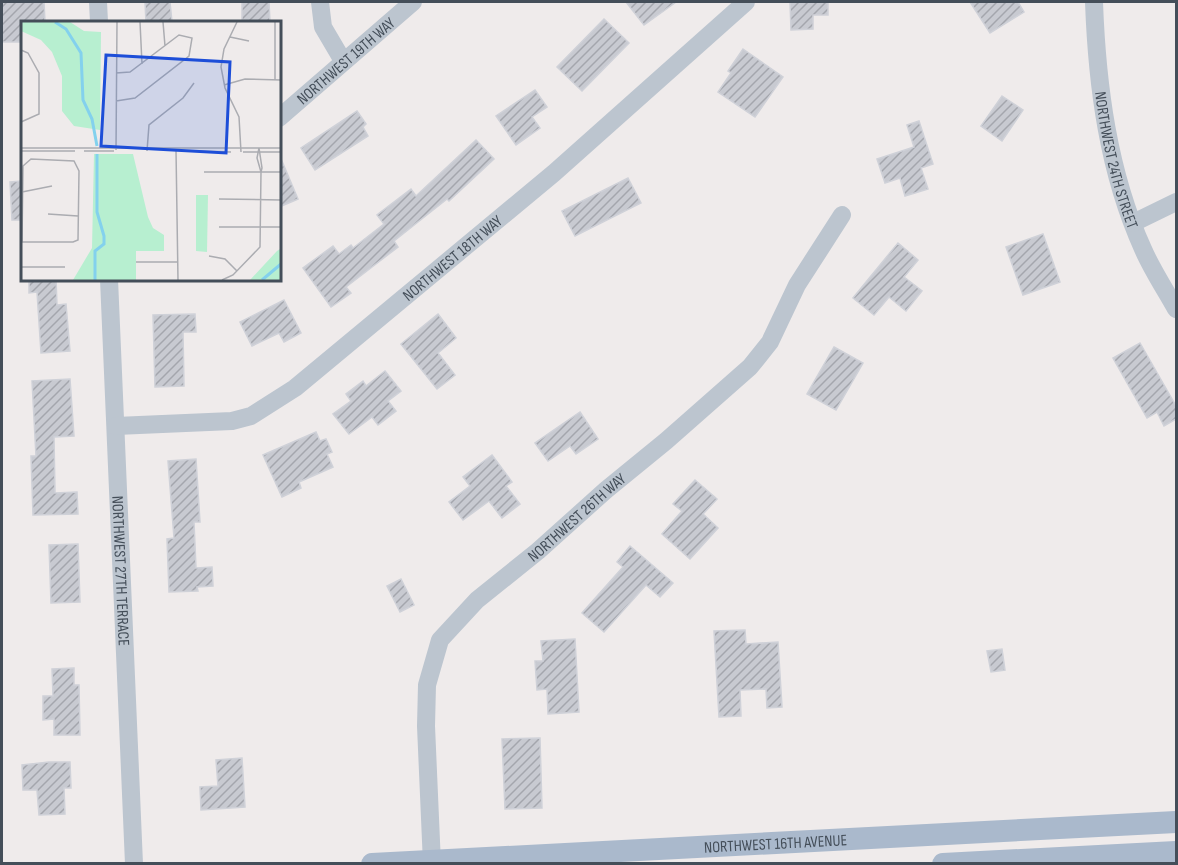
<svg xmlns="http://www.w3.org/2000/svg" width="1178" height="865" viewBox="0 0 1178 865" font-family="'Sofia Sans Condensed',sans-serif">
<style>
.building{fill:url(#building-hatch);stroke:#cfd1d8;stroke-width:1.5}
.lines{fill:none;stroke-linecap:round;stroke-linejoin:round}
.minor{stroke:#bcc5cf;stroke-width:18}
.major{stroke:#aab9cc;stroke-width:22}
.labels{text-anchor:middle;stroke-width:6;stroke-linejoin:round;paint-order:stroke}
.street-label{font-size:16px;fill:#444e59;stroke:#fff}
.inset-river{fill:none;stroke:#83d1ed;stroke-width:3}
.inset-road{fill:none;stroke:#abacb1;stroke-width:1.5}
.view{fill:#1d4ed8;fill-opacity:0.15;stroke:#1d4ed8;stroke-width:3}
.inset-edge{fill:none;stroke:#444e59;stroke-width:3}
</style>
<defs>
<pattern id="building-hatch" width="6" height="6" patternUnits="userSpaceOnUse" patternTransform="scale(1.5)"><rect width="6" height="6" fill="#c8cad1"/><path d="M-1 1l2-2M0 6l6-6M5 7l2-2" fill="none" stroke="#a4a6ad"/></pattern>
</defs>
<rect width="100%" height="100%" fill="#efebeb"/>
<!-- building -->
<g class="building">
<path d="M2,2H44L45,22H22V42H2Z"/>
<path d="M145,2H170L172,22H146Z"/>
<path d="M242,2H269L270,22H242Z"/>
<path d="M626,2H676L644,25Z"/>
<path d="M790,2H828V15H813V29L791,30Z"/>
<path d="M970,2H1018L1024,12L990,33Z"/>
<path d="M604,19L629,43L582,91L557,67Z"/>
<path d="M743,49L783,77L755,117L718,92L731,73L728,71Z"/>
<path d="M535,90L547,107L532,117L540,128L516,145L496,116Z"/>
<path d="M1002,96L1023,110L1002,141L981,126Z"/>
<path d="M357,111L366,124L363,127L368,136L315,170L301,148Z"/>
<path d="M919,121L933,164L921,168L928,189L905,196L900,178L885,183L877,159L914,147L907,125Z"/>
<path d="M476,140L494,159L449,201L447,199L394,241L398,247L346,287L351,293L331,307L303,268L333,246L339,254L351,245L353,248L384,224L377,215L411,189L416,196Z"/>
<path d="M279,154L298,199L279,207Z"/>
<path d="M628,178L641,203L575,236L562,211Z"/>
<path d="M22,181V220H12L10,182Z"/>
<path d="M1043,234L1060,282L1023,295L1006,247Z"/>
<path d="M898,243L918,260L904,277L922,291L906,311L889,297L874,315L853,298Z"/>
<path d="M29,279H56L57,305L66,304L70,351L41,353L37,292L29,293Z"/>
<path d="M284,300L301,333L284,342L279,333L252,346L240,322Z"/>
<path d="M195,314L196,332H183L184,386L155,387L153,315Z"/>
<path d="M438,314L456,338L438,353L455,375L437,389L401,344Z"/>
<path d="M1140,343L1176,406V419L1164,426L1157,412L1147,418L1113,358Z"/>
<path d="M834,347L863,363L836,410L807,394Z"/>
<path d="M385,371L401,391L388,401L396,411L378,425L372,417L349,434L333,414L351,401L346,394L363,381L366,386Z"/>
<path d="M70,379L74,436L54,437L55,493L77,492L78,514L33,515L31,456H36L32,381Z"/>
<path d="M580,412L598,439L576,454L570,446L548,461L535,443Z"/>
<path d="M316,432L320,441L326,439L332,452L327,454L333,467L299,482L301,488L282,497L263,455Z"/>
<path d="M492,455L512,482L506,486L520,504L502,518L489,501L463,520L449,502L470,486L463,477Z"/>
<path d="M196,459L200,522H194L196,568L212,567L213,586L197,587L198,591L169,592L167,539L174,538L168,461Z"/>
<path d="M695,480L717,499L703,514L718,528L690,559L662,534L682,511L673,504Z"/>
<path d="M78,544L80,602L51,603L49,545Z"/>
<path d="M630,546L673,583L660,597L646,585L604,632L582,613L623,567L617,562Z"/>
<path d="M401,579L414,605L400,612L387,586Z"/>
<path d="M745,630L746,644L778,642L782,707L767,708L766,689L740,690L741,716L719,717L714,631Z"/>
<path d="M575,639L579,712L548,714L547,689L537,690L535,661H543L541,641Z"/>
<path d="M1002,649L1005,670L991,672L987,651Z"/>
<path d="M74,668V685H79L80,735H54V719L43,720V696H53L52,669Z"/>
<path d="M540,738L542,808L505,809L502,739Z"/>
<path d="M242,758L245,807L201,810L200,787L218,786L216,760Z"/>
<path d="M49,762H70L71,788H64L65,814L39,815L37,790H23L22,765Z"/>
</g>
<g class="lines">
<!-- minor -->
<g class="minor">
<path d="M98,2L99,22"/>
<path d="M320,2L323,27L343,61"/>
<path id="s1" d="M1094,2C1097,85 1108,172 1143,249C1152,270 1165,289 1176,309"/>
<path id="s2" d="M279,118L413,2"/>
<path d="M1133,223L1176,202"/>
<path id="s3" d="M109,279L134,864"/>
<path id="s4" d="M116,426L232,421L251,416L295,388L554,173L746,2"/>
<path id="s5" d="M432,864L426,726L427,685L440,640L477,600L538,551L606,490L666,441L750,367L770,342L797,285L842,215"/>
</g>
<!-- major -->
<g class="major">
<path id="s6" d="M372,864L1176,822"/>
<path d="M943,864L1176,852"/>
</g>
</g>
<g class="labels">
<!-- street labels -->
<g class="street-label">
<text dy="6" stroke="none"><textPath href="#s2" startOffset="88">NORTHWEST 19TH WAY</textPath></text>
<text dy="6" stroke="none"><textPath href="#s1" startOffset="160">NORTHWEST 24TH STREET</textPath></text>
<text dy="6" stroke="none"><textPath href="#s4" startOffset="392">NORTHWEST 18TH WAY</textPath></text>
<text dy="6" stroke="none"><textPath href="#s5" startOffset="410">NORTHWEST 26TH WAY</textPath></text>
<text dy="6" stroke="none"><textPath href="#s3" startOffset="292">NORTHWEST 27TH TERRACE</textPath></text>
<text dy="6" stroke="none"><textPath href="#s6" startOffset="404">NORTHWEST 16TH AVENUE</textPath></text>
</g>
</g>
<!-- overview -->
<g transform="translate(21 21)">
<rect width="260" height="260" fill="#efebeb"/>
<path d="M175,174H187L186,231L175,230Z" fill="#b7efd0"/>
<path d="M0,1H49L63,10L80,11L79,109L53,105L41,90V55L31,31L20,19L0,10Z" fill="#b7efd0"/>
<path d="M73,133H112L127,196L132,207L143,214V230H115V259H52L71,227ZM259,228V259H229L256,230Z" fill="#b7efd0"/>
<path class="inset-river" d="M34,1L45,8L60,32L62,79L71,98L76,125M74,259V230L83,223V215L76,191V133M241,259L260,243"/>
<path class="inset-road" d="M119,1L121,43M142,1L144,25M216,1L203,28L200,46L204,67L218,96L220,131M209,16L228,20M0,29L7,32L18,52V93L0,101M254,59V1M203,64L224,58L260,59M95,80L114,77L168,35L171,17L158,14L109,51L95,52M0,127H260M238,127L241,147L240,151L236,137ZM95,129L96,1M155,129L157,259M0,130H54M63,130H93M126,130L128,104L162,77L173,62M174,130L210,131M222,131H260M183,151H260M1,171L31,165M198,178L260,179M27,193L57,195M198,206H260M0,221H52L57,219L58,150L53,140L10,138L2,145L1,221M188,235L204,238L216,250M115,241H157M0,246H44M201,259L212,254L239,226L240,151"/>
<path class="view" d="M85,34L209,41L205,132L80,125Z"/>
<rect width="260" height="260" class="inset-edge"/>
</g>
<!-- border -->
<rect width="1178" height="865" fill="none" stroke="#444e59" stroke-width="6"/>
</svg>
